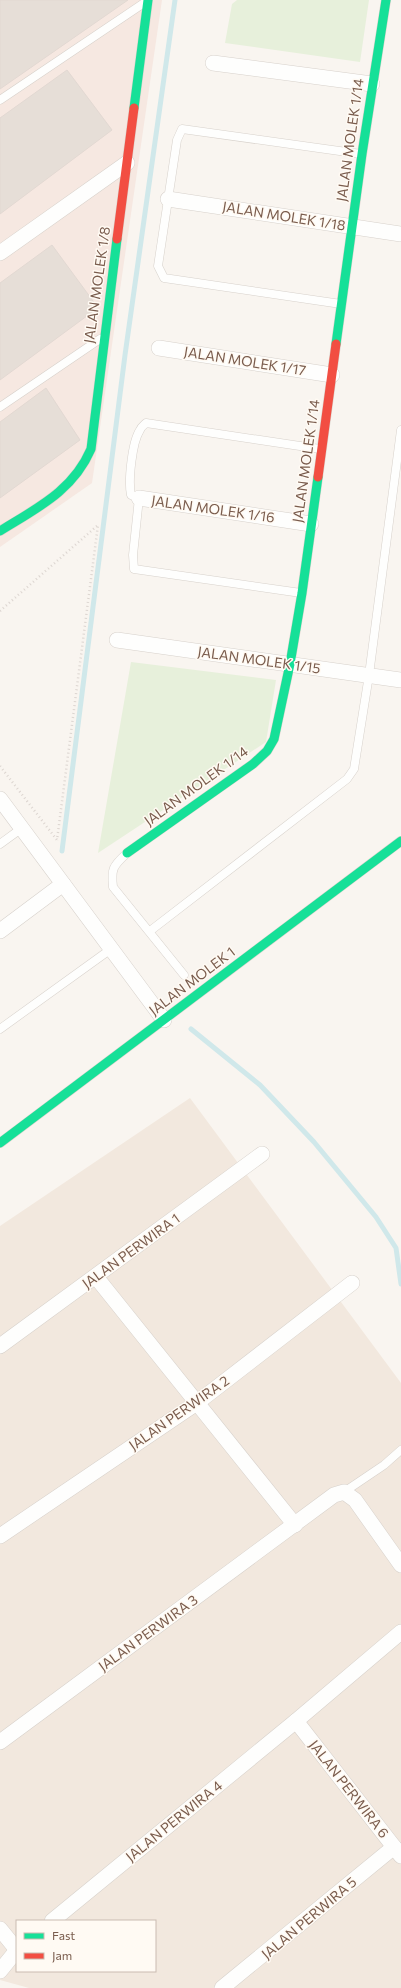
<svg xmlns="http://www.w3.org/2000/svg" width="401" height="1988" viewBox="0 0 401 1988" font-family="Commissioner,sans-serif">
<style>
.residential{fill:#f2e8de;fill-rule:evenodd}
.commercial{fill:#f6e8e1}
.green{fill:#e7f0db}
.lines{fill:none;stroke-linecap:round;stroke-linejoin:round}
.stream{stroke:#d0e8ea;stroke-width:5}
.building{fill:#e6ded7;stroke:#e2d8d2}
.lane-casing{stroke:#d7d1cb;stroke-width:9}
.street-casing{stroke:#d7d1cb;stroke-width:16}
.fast-casing{stroke:#d9d2cb;stroke-width:10}
.jam-casing{stroke:#d9d2cb;stroke-width:10}
.path{stroke:#dcd5d0;stroke-width:2.5;stroke-dasharray:1 3;stroke-linecap:butt}
.lane{stroke:#fefefd;stroke-width:8}
.street{stroke:#fefefd;stroke-width:15}
.fast{stroke:#16e098;stroke-width:9}
.jam{stroke:#f24e42;stroke-width:9}
.labels{text-anchor:middle;stroke-width:3;stroke-linejoin:round;paint-order:stroke}
.street-label{font-size:14px;fill:#7a5c4d;stroke:#fffaf3}
</style>
<rect width="100%" height="100%" fill="#f9f5f0"/>
<!-- residential -->
<path class="residential" d="M190,1098L401,1383V1988H29L0,1980V1226ZM17,1921H155V1971H17Z"/>
<!-- commercial -->
<path class="commercial" d="M0,0H162L92,483L0,547Z"/>
<!-- green -->
<g class="green">
<path d="M237,0H369L360,62L225,43L232,4Z"/>
<path d="M131,662L276,680L266,742L98,853Z"/>
</g>
<g class="lines">
<!-- stream -->
<g class="stream">
<path d="M62,851L125,355L175,0"/>
<path d="M191,1029L260,1085L314,1142L376,1217L396,1248L401,1284"/>
</g>
</g>
<!-- building -->
<g class="building">
<path d="M0,0H128L0,89Z"/>
<path d="M67,70L112,130L0,214V118Z"/>
<path d="M52,245L96,305L95,310L0,380V283Z"/>
<path d="M46,388L80,440L0,498V422Z"/>
</g>
<g class="lines">
<defs>
<g id="lane">
<path d="M0,100L144,3"/>
<path d="M341,304L164,278L158,266L177,140L182,129L361,154"/>
<path d="M0,407L100,339"/>
<path d="M301,593L134,569L133,555L139,498L131,495C128,481 132,442 140,430C141,427 144,425 146,423L320,449"/>
<path d="M0,844L22,828"/>
<path d="M126,854C113,866 111,869 113,887L184,975"/>
<path d="M150,931L347,779L354,769L369,675L401,430"/>
<path d="M0,1029L111,949"/>
<path d="M344,1492L384,1465L401,1450"/>
</g>
<g id="street">
<path d="M213,63L372,84"/>
<path d="M168,199L401,234"/>
<path d="M0,253L127,163"/>
<path d="M159,348L332,375"/>
<path d="M139,498L311,524"/>
<path d="M117,640L401,680"/>
<path d="M0,799L164,1020"/>
<path d="M0,931L63,884"/>
<path d="M96,1277L295,1525"/>
<path d="M0,1346L262,1154"/>
<path d="M0,1536L198,1402L352,1283"/>
<path d="M296,1721L401,1856"/>
<path d="M0,1742L334,1495L344,1492L355,1500L401,1565"/>
<path d="M52,1921L296,1721L401,1632"/>
<path d="M0,1929L17,1950"/>
<path d="M0,1971L17,1950"/>
<path d="M222,1988L394,1847"/>
</g>
<g id="fast">
<path d="M134,108L148,0"/>
<path d="M336,344L362,154L386,0"/>
<path d="M0,531C37,508 73,491 91,449L117,239"/>
<path d="M127,853L253,764L267,751L274,739L290,664L302,593L318,477"/>
<path d="M0,1143L401,841"/>
</g>
<g id="jam">
<path d="M117,239L134,108"/>
<path d="M318,477L336,344"/>
</g>
</defs>
<!-- lane casing -->
<use href="#lane" class="lane-casing"/>
<!-- street casing -->
<use href="#street" class="street-casing"/>
<!-- fast casing -->
<use href="#fast" class="fast-casing"/>
<!-- jam casing -->
<use href="#jam" class="jam-casing"/>
<!-- path -->
<g class="path">
<path d="M0,611L98,525L57,840"/>
<path d="M0,766L57,840"/>
</g>
<!-- lane -->
<use href="#lane" class="lane"/>
<!-- street -->
<use href="#street" class="street"/>
<!-- fast -->
<use href="#fast" class="fast"/>
<!-- jam -->
<use href="#jam" class="jam"/>
</g>
<g class="labels">
<!-- street labels -->
<g class="street-label">
<text transform="translate(350 140) rotate(-82)" y="5">JALAN MOLEK 1/14</text>
<text transform="translate(284 216) rotate(9)" y="5">JALAN MOLEK 1/18</text>
<text transform="translate(97 285) rotate(-82)" y="5">JALAN MOLEK 1/8</text>
<text transform="translate(245 361) rotate(9)" y="5">JALAN MOLEK 1/17</text>
<text transform="translate(306 461) rotate(-82)" y="5">JALAN MOLEK 1/14</text>
<text transform="translate(213 509) rotate(8)" y="5">JALAN MOLEK 1/16</text>
<text transform="translate(259 660) rotate(8)" y="5">JALAN MOLEK 1/15</text>
<text transform="translate(196 786) rotate(-36)" y="5">JALAN MOLEK 1/14</text>
<text transform="translate(192 981) rotate(-37)" y="5">JALAN MOLEK 1</text>
<text transform="translate(131 1251) rotate(-36)" y="5">JALAN PERWIRA 1</text>
<text transform="translate(179 1413) rotate(-35)" y="5">JALAN PERWIRA 2</text>
<text transform="translate(148 1633) rotate(-36)" y="5">JALAN PERWIRA 3</text>
<text transform="translate(349 1789) rotate(52)" y="5">JALAN PERWIRA 6</text>
<text transform="translate(174 1821) rotate(-39)" y="5">JALAN PERWIRA 4</text>
<text transform="translate(309 1918) rotate(-40)" y="5">JALAN PERWIRA 5</text>
</g>
</g>
<!-- legend -->
<rect x="16" y="1920" width="140" height="52" fill="#fffaf3" stroke="#cabbb1"/>
<rect x="24" y="1933" width="20" height="6" fill="#16e098" stroke="#cabbb1"/>
<text x="52" y="1940" font-size="12" fill="#7a5c4d">Fast</text>
<rect x="24" y="1953" width="20" height="6" fill="#f24e42" stroke="#cabbb1"/>
<text x="52" y="1960" font-size="12" fill="#7a5c4d">Jam</text>
</svg>
